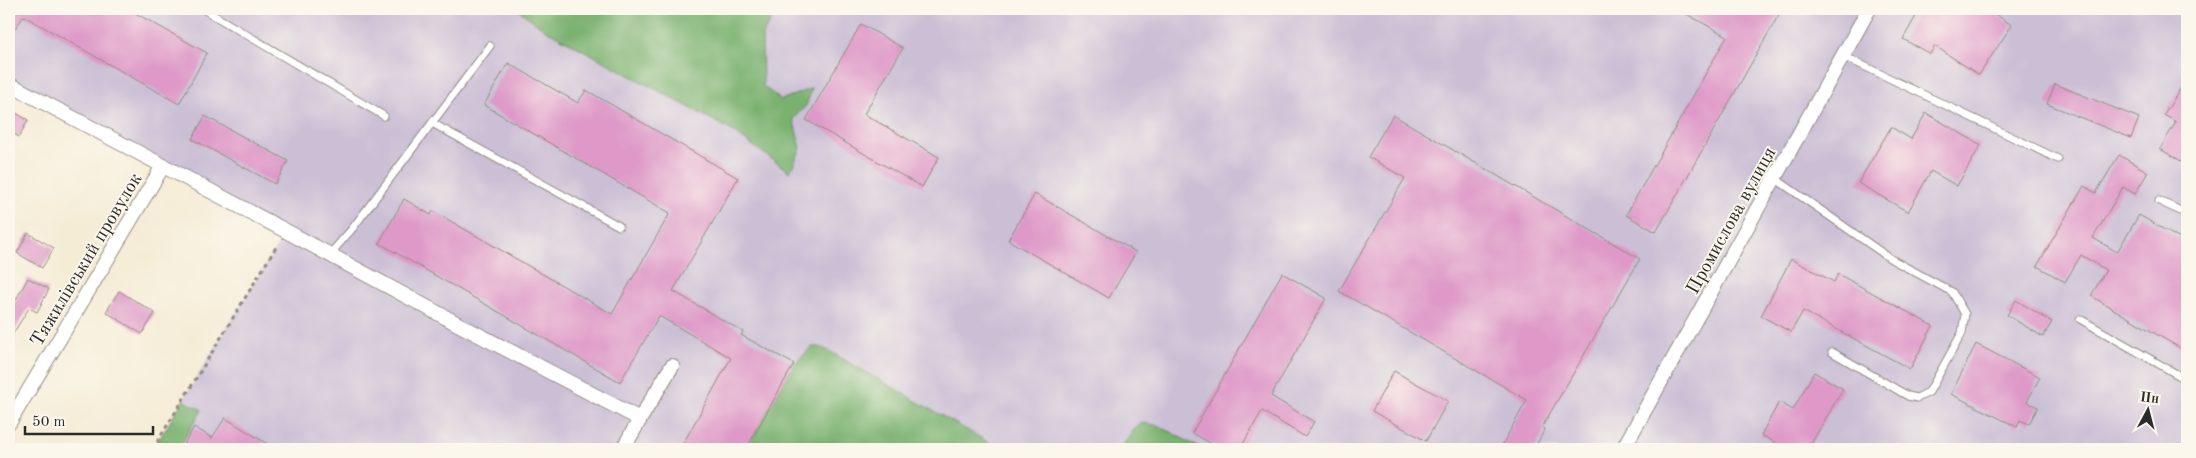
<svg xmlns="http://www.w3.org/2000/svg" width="2196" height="458" viewBox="0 0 2196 458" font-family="'Old Standard TT',serif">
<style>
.industrial{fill:#cbbfd5}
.forest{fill:#79b16e;stroke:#526e4c}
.building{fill:#de99c8}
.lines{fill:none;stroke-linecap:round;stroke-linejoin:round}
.service-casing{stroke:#908c80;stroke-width:9}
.minor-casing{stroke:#908c80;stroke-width:16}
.path{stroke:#908c80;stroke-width:3;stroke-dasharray:4 4;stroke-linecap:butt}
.service{stroke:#fff;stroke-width:7}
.minor{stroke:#fff;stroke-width:14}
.labels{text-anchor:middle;stroke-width:4;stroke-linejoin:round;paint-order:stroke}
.street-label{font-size:19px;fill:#2b2b2b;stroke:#fbf7ec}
</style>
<rect width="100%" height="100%" fill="#fbf7ec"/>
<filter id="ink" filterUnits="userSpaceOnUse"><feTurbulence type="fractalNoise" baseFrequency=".02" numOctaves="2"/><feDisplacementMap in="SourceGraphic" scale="10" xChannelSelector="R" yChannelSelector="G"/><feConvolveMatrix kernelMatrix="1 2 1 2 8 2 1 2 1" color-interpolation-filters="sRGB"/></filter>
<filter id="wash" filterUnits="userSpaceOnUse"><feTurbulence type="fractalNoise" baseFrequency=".0096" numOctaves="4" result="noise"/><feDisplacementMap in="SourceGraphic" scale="20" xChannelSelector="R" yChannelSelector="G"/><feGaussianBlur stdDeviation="1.12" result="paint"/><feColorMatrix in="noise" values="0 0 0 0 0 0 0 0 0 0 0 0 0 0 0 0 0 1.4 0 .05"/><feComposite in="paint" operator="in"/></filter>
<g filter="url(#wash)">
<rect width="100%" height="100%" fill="#f5ecd6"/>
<!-- industrial -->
<path class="industrial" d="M9,9H2187V449H153L286,231L9,84Z"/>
<!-- forest -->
<g class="forest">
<path d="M517,9H777L762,36L763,86L781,100L812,88L806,106L793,119L801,148L790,172L731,130L546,30Z"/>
<path d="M812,347H820L829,351L1000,449H746L794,364Z"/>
<path d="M183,400L202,410L178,449H153Z"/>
<path d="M1141,423L1159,426L1202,449H1120L1136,427Z"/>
</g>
<g id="blocks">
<!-- building -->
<g class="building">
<path d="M9,9H128L207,53L179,104L24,16L9,37Z"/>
<path d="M1677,9H1782L1656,232L1626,215L1727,36Z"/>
<path d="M1920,9H1987L2012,25L1979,75L1935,46L1930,54L1903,39Z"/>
<path d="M861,24L903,48L864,114L939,157L922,187L806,120Z"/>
<path d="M508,63L578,103L586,90L738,178L673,291L743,332L741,335L794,364L746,449H680L731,358L659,316L620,382L379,243L404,199L431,215L433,211L612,314L670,213L484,105Z"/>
<path d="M2187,78V154L2183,162L2160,149L2176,122L2164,115Z"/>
<path d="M2055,84L2139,118L2131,138L2047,104Z"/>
<path d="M9,109L28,120L19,137L9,131Z"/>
<path d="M1926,113L1981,145L1957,186L1931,171L1908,212L1858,183L1891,127L1911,139Z"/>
<path d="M1393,115L1640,259L1542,427L1545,429L1534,449H1500L1527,400L1339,291L1405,178L1368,157Z"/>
<path d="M205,116L288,161L275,184L192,139Z"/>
<path d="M2119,155L2148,172L2135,194L2123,187L2093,238L2117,252L2139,215L2187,243V352L2091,296L2106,270L2081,255L2065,282L2037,266L2084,186L2096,193Z"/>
<path d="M1035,194L1136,252L1109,298L1008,240Z"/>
<path d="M28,233L54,248L42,268L17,253Z"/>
<path d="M1791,259L1834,282L1838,274L1933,326L1910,369L1803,311L1791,332L1761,316Z"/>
<path d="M1282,273L1326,298L1271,396L1314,422L1305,437L1262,411L1240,449H1221L1192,433Z"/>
<path d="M28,278L49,289L37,312L29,308L9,340V312Z"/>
<path d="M119,291L155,313L142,334L106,312Z"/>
<path d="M2016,300L2052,322L2043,337L2007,315Z"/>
<path d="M1976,344L2040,377L2027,402L2038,407L2029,424L2020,420L2017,427L1951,394Z"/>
<path d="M1394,371L1448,401L1426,441L1372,411Z"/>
<path d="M1814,372L1843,389L1808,449H1787L1761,435L1779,402L1793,410Z"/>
<path d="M225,418L276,449H181L194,427L212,438Z"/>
</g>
</g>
</g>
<g filter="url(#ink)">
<use href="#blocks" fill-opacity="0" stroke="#908c80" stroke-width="1"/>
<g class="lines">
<defs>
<g id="service">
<path d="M203,9L384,116"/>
<path d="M1843,56L2058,159"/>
<path d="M432,123L619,226"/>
<path d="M1776,179L1891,259L1952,292L1965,314L1962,333L1929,392L1917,398L1908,396L1832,352"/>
<path d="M2159,201L2187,214"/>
<path d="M330,254L352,229L490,46"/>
<path d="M2080,319L2187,380"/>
</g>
<g id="minor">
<path d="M9,84L286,231L456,323L640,419L672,366"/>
<path d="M9,423L163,166"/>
<path d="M623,449L640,419"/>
<path d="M1623,449L1869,9"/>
</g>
</defs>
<!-- service casing -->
<use href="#service" class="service-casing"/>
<!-- minor casing -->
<use href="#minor" class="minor-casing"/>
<!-- path -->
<path class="path" d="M153,449L278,244"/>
<!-- service -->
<use href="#service" class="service"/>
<!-- minor -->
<use href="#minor" class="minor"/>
</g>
</g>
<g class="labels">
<!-- street labels -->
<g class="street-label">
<text transform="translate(1730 220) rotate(-61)" y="7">Промислова вулиця</text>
<text transform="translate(85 259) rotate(-59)" y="7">Тяжилівський провулок</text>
</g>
</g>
<!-- margin -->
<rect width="2196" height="458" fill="none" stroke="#fbf7ec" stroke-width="30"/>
<!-- north arrow -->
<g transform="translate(2148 410) rotate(7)" stroke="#fbf7ec" stroke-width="4" paint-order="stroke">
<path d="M0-4L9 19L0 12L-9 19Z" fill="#2b2b2b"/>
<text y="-8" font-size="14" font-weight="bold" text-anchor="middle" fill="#2b2b2b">Пн</text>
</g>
<!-- scale -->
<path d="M25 426v8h128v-8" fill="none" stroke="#2b2b2b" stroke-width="2.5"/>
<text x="32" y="426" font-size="15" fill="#2b2b2b" stroke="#fbf7ec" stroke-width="4" paint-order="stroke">50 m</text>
</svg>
